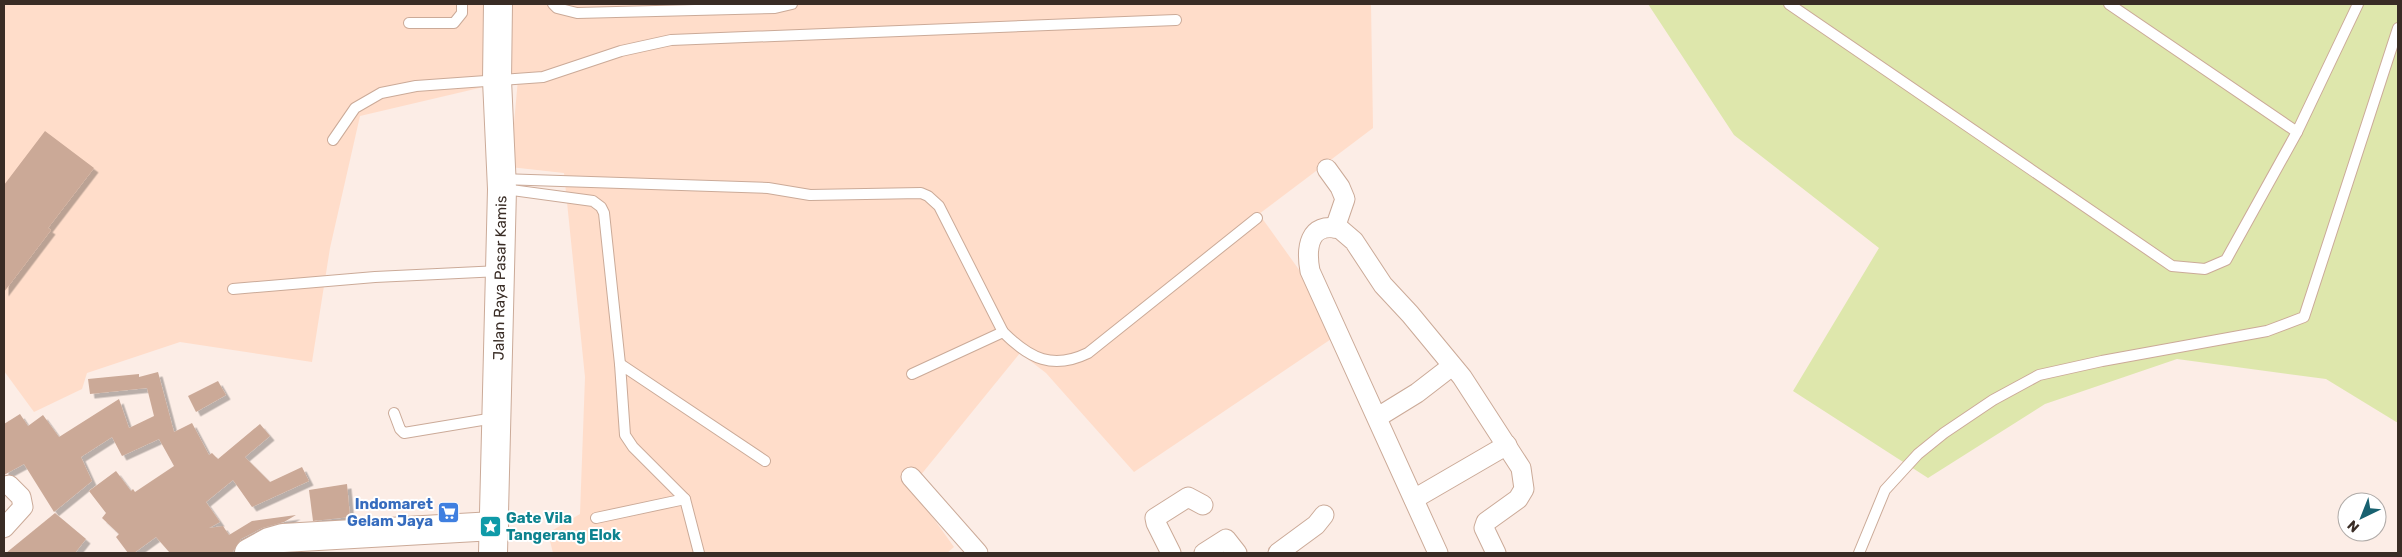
<svg xmlns="http://www.w3.org/2000/svg" width="2402" height="557" viewBox="0 0 2402 557" font-family="Rubik,sans-serif">
<style>
.built{fill:#ffddca}
.green{fill:#dee7ac}
.building{fill:#cba997;filter:url(#shadow)}
.lines{fill:none;stroke-linecap:round;stroke-linejoin:round}
.lane-casing{stroke:#cbaa98;stroke-width:12}
.street-casing{stroke:#cbaa98;stroke-width:21}
.secondary-casing{stroke:#cbaa98;stroke-width:30}
.lane{stroke:#fff;stroke-width:10}
.street{stroke:#fff;stroke-width:19}
.secondary{stroke:#fff;stroke-width:28}
.labels{text-anchor:middle;stroke-width:4;stroke-linejoin:round;paint-order:stroke}
.street-label{font-size:15px;fill:#392c25;stroke:#fff}
.shop-label{font-size:15px;font-weight:bold;fill:#366cbe;stroke:#fff;text-anchor:end}
.culture-label{font-size:15px;font-weight:bold;fill:#0d838f;stroke:#fff;text-anchor:start}
</style>
<defs>
<filter id="shadow"><feDropShadow dx="4.5" dy="4.5" stdDeviation="0" flood-color="#0004"/></filter>
</defs>
<rect width="100%" height="100%" fill="#fcede6"/>
<!-- built -->
<path class="built" d="M4,4H1371L1373,128L1259,214L1343,331L1134,472L1046,373L1020,353L911,487L954,547L947,553H553L548,533L580,514L585,377L564,173L510,167L518,79L360,116L330,248L312,362L180,342L87,373L82,389L34,412L4,371Z"/>
<!-- green -->
<path class="green" d="M1648,4H2398V423L2326,379L2177,359L2045,404L1928,478L1793,391L1879,248L1734,135Z"/>
<!-- building -->
<g class="building">
<path d="M45,131L94,168L48,228L51,230L4,292V185Z"/>
<path d="M158,372L174,432L192,423L209,455L212,453L218,459L260,424L270,436L245,457L270,482L302,467L309,481L252,507L233,480L206,502L220,522L209,528L223,526L229,535L252,521L296,515L284,522L262,528L241,539L232,553H170L156,537L134,553H128L116,537L119,534L102,518L106,513L89,491L116,471L131,491L133,489L135,492L174,466L159,439L122,456L112,437L81,457L92,481L54,512L24,464L4,475V424L20,414L28,426L43,415L59,437L119,399L129,428L154,416L147,388L90,394L88,379L139,374V377Z"/>
<path d="M218,381L226,395L196,412L188,396Z"/>
<path d="M347,484L350,517L313,521L309,490Z"/>
<path d="M55,513L86,539L75,553H6Z"/>
</g>
<g class="lines">
<defs>
<g id="lane">
<path d="M553,4L557,8L577,13L775,8L792,4"/>
<path d="M1789,4L2172,266L2205,269L2226,260L2297,132"/>
<path d="M2109,4L2297,132L2358,4"/>
<path d="M409,23H454L462,13V4"/>
<path d="M333,140L355,108L381,93L416,86L543,77L621,51L671,40L1176,20"/>
<path d="M502,179L768,188L810,195L921,193L928,196L939,206L1003,332C1030,359 1053,370 1088,353L1257,218"/>
<path d="M504,189L593,201L601,207L604,213L620,364"/>
<path d="M233,289L375,277L500,271"/>
<path d="M912,374L1003,332"/>
<path d="M394,413L400,429L404,433L494,418"/>
<path d="M685,499L633,447L625,435L620,364L765,461"/>
<path d="M596,518L685,499L699,553"/>
<path d="M1859,553L1885,490L1918,454L1944,433L1993,400L2039,375L2102,361L2267,331L2304,317L2398,28"/>
</g>
<g id="street">
<path d="M1327,169L1340,187L1345,199L1335,228"/>
<path d="M1378,417L1417,393L1452,366"/>
<path d="M911,477L978,553"/>
<path d="M1414,499L1507,445"/>
<path d="M4,528L23,507L21,497L9,485"/>
<path d="M1171,553L1156,523L1155,518L1188,497L1203,505"/>
<path d="M1204,553L1226,539L1237,553"/>
<path d="M1278,553L1316,525L1324,515"/>
<path d="M1438,553L1310,271C1306,249 1308,221 1340,229L1354,241L1383,285L1410,314L1462,377L1521,468L1524,489L1518,499L1486,522L1484,528L1496,553"/>
</g>
<g id="secondary">
<path d="M249,553L269,542L283,538L494,526"/>
<path d="M493,553L502,189L497,80L498,4"/>
</g>
</defs>
<!-- lane casing -->
<use href="#lane" class="lane-casing"/>
<!-- street casing -->
<use href="#street" class="street-casing"/>
<!-- secondary casing -->
<use href="#secondary" class="secondary-casing"/>
<!-- lane -->
<use href="#lane" class="lane"/>
<!-- street -->
<use href="#street" class="street"/>
<!-- secondary -->
<use href="#secondary" class="secondary"/>
</g>
<!-- icons -->
<defs>
<symbol id="supermarket-square" viewBox="-11 -11 22 22"><rect x="-9" y="-9" width="18" height="18" rx="4" fill="#3f7fe0" stroke="#fff"/><path d="M-6-5.5h2.5l.6 2H6L4.5 2H-2.5L-4.4-4H-6ZM-1.5 3.2a1.3 1.3 0 1 0 .1 0ZM3 3.2a1.3 1.3 0 1 0 .1 0Z" fill="#fff"/></symbol>
<symbol id="sight-square" viewBox="-11 -11 22 22"><rect x="-9" y="-9" width="18" height="18" rx="4" fill="#0f9aa8" stroke="#fff"/><path d="M0-6L1.8-2.2L6-1.7L2.9 1.2L3.7 5.4L0 3.3L-3.7 5.4L-2.9 1.2L-6-1.7L-1.8-2.2Z" fill="#fff"/></symbol>
</defs>
<g fill-rule="evenodd">
<use href="#supermarket-square" x="436" y="500" width="25" height="25"/>
<use href="#sight-square" x="478" y="514" width="25" height="25"/>
</g>
<g class="labels">
<!-- street labels -->
<g class="street-label">
<text transform="translate(500 278) rotate(-89)" y="5">Jalan Raya Pasar Kamis</text>
</g>
<!-- shop labels -->
<g class="shop-label">
<text x="433" y="509">Indomaret<tspan x="433" dy="17">Gelam Jaya</tspan></text>
</g>
<!-- culture labels -->
<g class="culture-label">
<text x="506" y="523">Gate Vila<tspan x="506" dy="17">Tangerang Elok</tspan></text>
</g>
</g>
<!-- border -->
<rect width="2402" height="557" fill="none" stroke="#392c25" stroke-width="10"/>
<!-- north arrow -->
<g transform="translate(2362 517) rotate(223)"><circle r="24" fill="#ffffff" stroke="#b0aba8"/>
<path d="M0-4L9 19L0 12L-9 19Z" fill="#186170"/>
<text y="-8" font-size="14" font-weight="bold" text-anchor="middle" fill="#392c25">N</text>
</g>
</svg>
